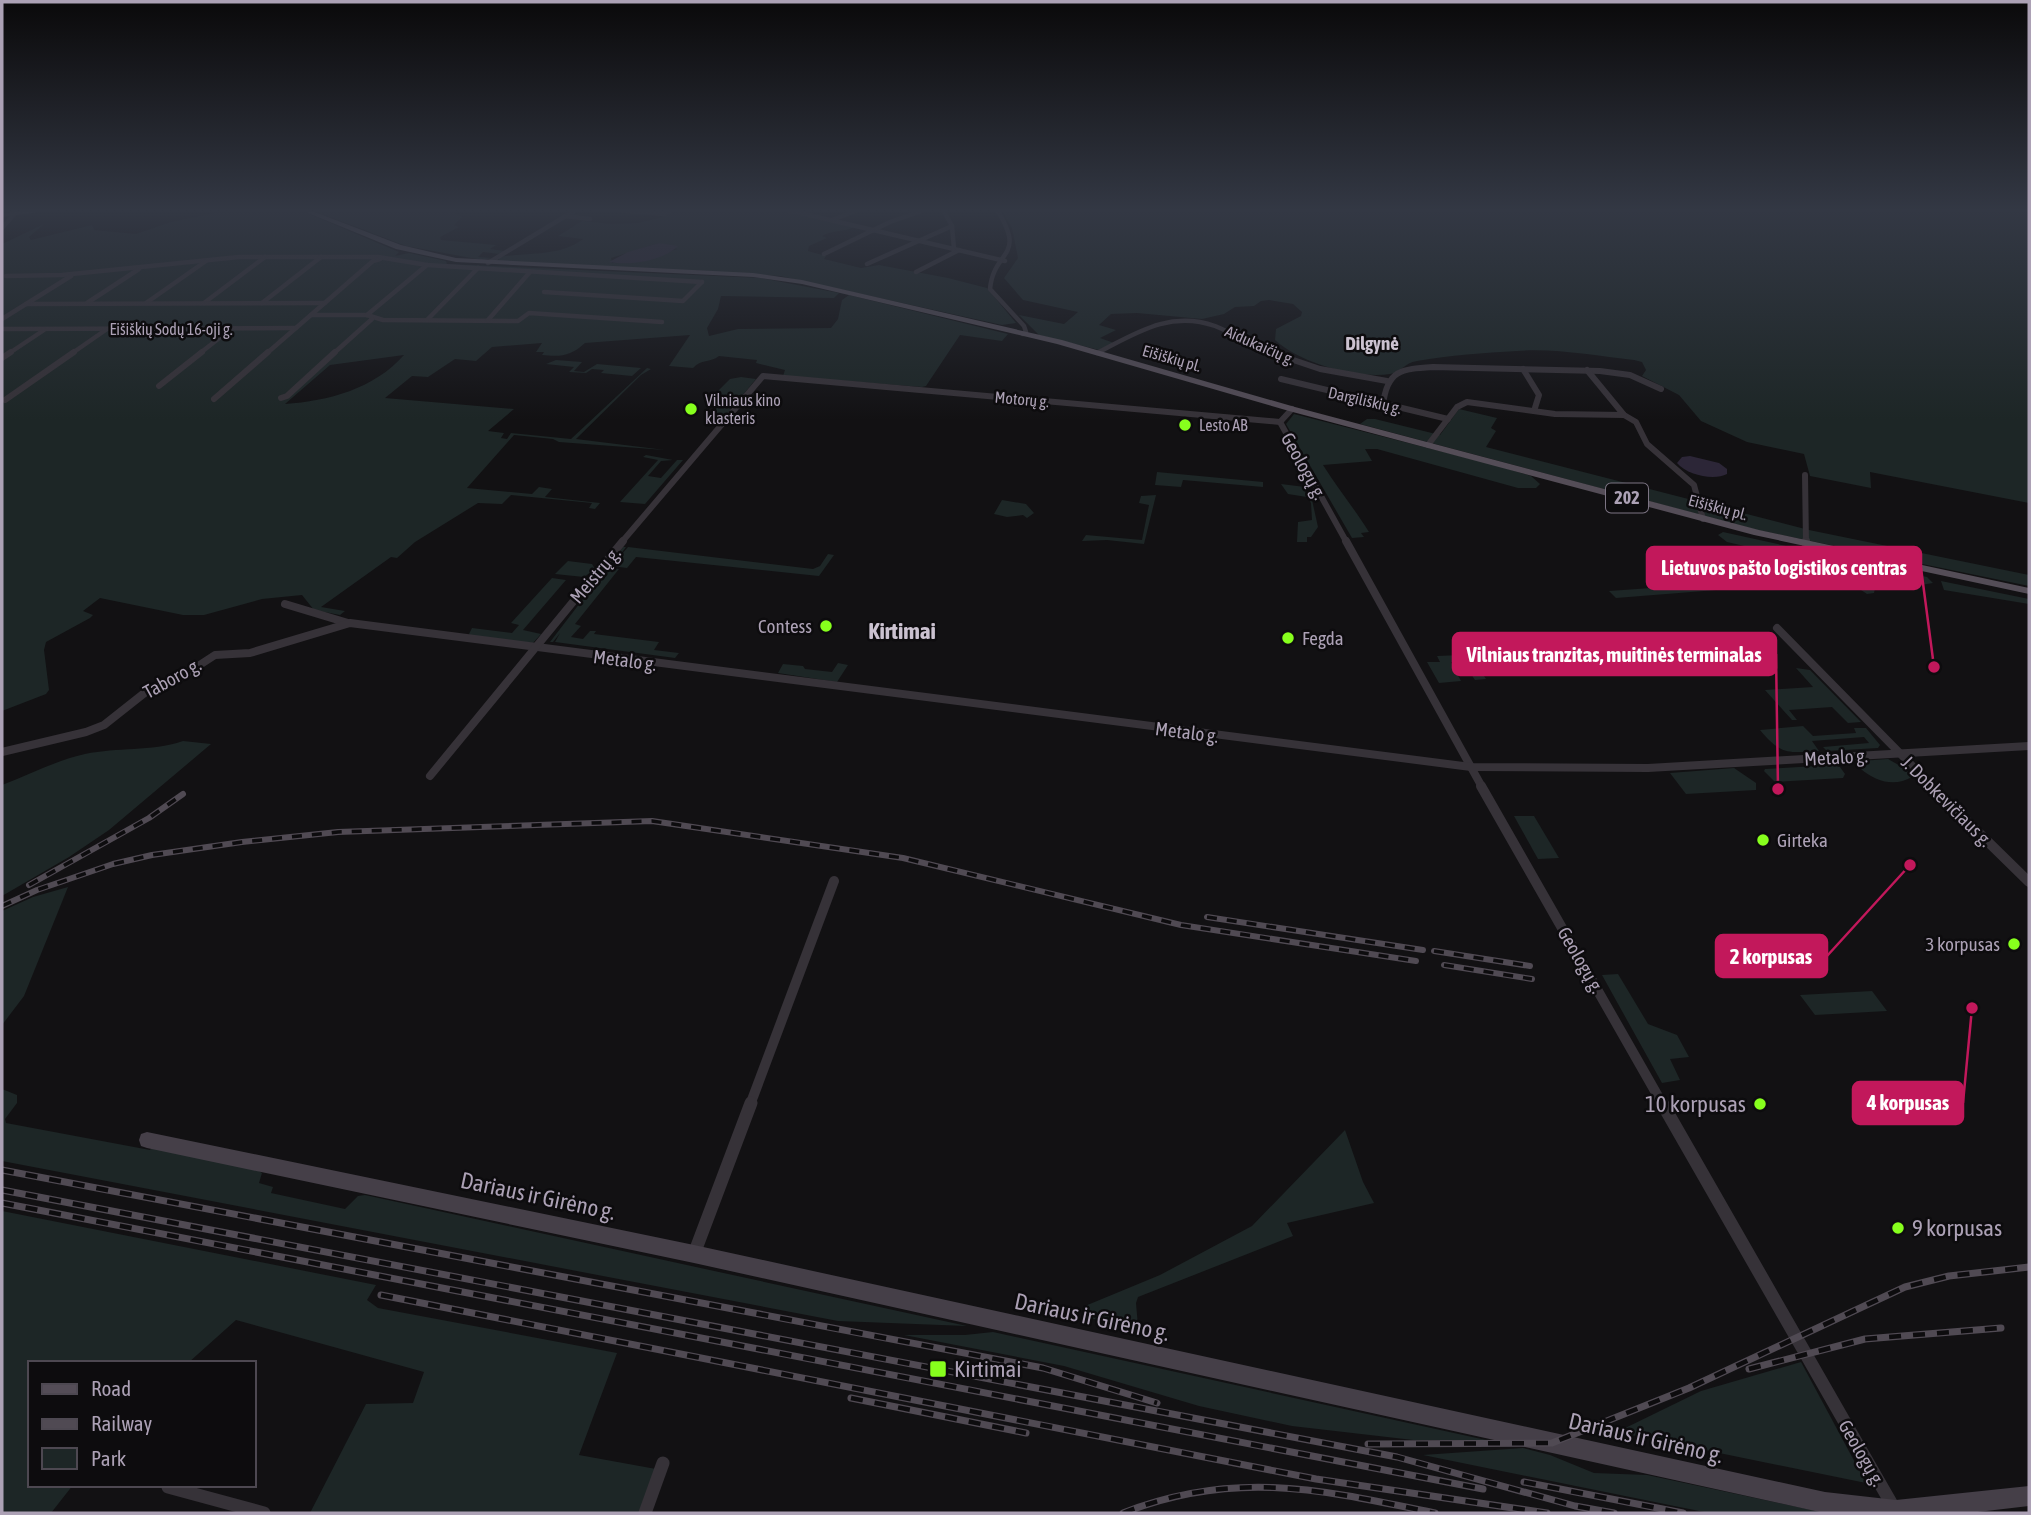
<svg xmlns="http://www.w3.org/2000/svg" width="2031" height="1515" viewBox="0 0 2031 1515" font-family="'Asap Condensed',sans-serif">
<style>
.green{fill:#1d2626;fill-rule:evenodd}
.water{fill:#2c2637}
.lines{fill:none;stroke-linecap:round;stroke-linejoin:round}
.street-far4{stroke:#363238;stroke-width:4.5}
.street-far3{stroke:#363238;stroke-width:6}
.street-far2{stroke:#363238;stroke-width:8}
.street-far1{stroke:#363238;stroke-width:10}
.street{stroke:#363238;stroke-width:13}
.secondary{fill:#453f48;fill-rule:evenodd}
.primary{fill:#544d57;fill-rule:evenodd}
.rail-far1-casing{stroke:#504a53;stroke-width:6}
.rail-casing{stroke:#504a53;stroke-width:7}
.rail-far1{stroke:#0d0c0e;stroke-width:3.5;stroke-dasharray:10;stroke-linecap:butt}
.rail{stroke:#0d0c0e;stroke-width:4.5;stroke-dasharray:12;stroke-linecap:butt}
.poi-dot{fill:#87ff1d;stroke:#0d0c0e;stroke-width:2.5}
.labels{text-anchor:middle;stroke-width:5;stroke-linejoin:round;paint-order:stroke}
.far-street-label{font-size:16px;fill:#aca1b5;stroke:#0d0c0e}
.far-poi-label{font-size:16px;fill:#aca1b5;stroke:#0d0c0e;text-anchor:start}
.shield{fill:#0d0c0e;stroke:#7c7483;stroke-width:2}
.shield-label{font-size:18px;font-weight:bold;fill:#aca1b5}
.far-quarter-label{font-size:19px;font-weight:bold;fill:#cbc2d0;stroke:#0d0c0e}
.street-label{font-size:19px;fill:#aca1b5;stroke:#0d0c0e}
.poi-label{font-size:19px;fill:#aca1b5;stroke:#0d0c0e;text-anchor:end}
.quarter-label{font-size:23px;font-weight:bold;fill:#cbc2d0;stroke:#0d0c0e}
.near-poi-label{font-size:23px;fill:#aca1b5;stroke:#0d0c0e;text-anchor:start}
.near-street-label{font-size:23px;fill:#aca1b5;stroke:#0d0c0e}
.leader{fill:none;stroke:#c2185b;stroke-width:2.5}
.callout-dot{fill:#c2185b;stroke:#0d0c0e;stroke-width:2.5}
.callout{fill:#c2185b;stroke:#c2185b;stroke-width:2.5}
.callout-label{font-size:21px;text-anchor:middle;font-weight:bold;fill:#fff}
</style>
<rect width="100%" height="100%" fill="#121113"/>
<!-- green -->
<g class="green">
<path d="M239,208H295L399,252L395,256L409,253L446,261L447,264L761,278L839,293L834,298L721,296L718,309L707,328L709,336L738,329L831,328L838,319L842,300L849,295L1008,334L1002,341L960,335L926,386L922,387L783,376L785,370L756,363L757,360L719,356C710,363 701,359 693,368L669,366L690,335L585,343C571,356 561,357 542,355L544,352H536L542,343L492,347L476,361L455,359L428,377L412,376L385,398L514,409L488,431L504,433L501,438L507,439L511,433L571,439L647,368L651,369L641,375L576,439L665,450L559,442L553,439L514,435L467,488L532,494L539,487L552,489L545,497L600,503L595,509L589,508L592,503L511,495L502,504L478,503L415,542L397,558L391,557L321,607L345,611L340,615L314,610L302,595L262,599L204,615H183L100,598L83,611L93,615L90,618L46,642L44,650L49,690L46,694L2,711V244L44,224L29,237L31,240L92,225L94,230L136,234L171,222ZM404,355C374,389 328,401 285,404L330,365Z"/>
<path d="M307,208H444L462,217L454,225L459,227L440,237L441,240L496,245L490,249L505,251L500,254L483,252L478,257L492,258L482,260L406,246Z"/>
<path d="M678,208H776L855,227C843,232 833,230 822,236L827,238L809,246L808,251L826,256L824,259L861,268L879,265L948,278L987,288L1016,323L1002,325L780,276L498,261L500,257C528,252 560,257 583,239L558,236L582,221L611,224L638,223L663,217ZM659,243L677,249L631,263H612L611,258Z"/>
<path d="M1000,208H2029V503L1870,472L1871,488L1810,476L1804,454L1747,442L1701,421L1679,395L1642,376L1646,370L1642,362L1634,360C1595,356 1556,348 1517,351C1484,353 1450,355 1417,361C1404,363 1402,372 1390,374C1356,379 1300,363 1275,340L1276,329L1301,316L1302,312L1293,304L1269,300L1261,301L1254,306L1235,307L1224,314L1202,319L1137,313L1111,314L1099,325L1116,330L1100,338L1114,343L1099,350L1039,335L1019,315L1064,324L1078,312L1023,300L1004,278L1018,258L1012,228Z"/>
<path d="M556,360L582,362L574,371L584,372L597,364L641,368L632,376L601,373L604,370L592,369L586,373L569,372L574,367L546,364Z"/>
<path d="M741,377L756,379L727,414L712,415L721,402L709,400L730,379Z"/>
<path d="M1459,409L1497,418L1491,428L1496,431L1486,447L1809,530L2029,575V586L1757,530L1360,424L1367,419H1375L1440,435Z"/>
<path d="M1294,414L1495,465L1531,476L1540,484L1536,488H1518L1377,449H1365L1372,461L1323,465C1338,489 1354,508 1369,532L1361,533L1364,537L1352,538L1286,424Z"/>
<path d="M646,455L673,460L661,461L648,476L661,478L677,460H683L645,504L620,502L658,460L643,457Z"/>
<path d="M1157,472L1263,482V487L1183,480L1181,487L1155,485Z"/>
<path d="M1281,484L1305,487L1312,500L1318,527L1311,537H1307V542H1297L1298,522L1312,520L1311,503L1307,497L1288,494Z"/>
<path d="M1156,495L1144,544L1107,540L1082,541L1086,535L1142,540L1149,505L1139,503L1141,496Z"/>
<path d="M1002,500L1026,504L1034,513L1027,518L1023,515L1007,517L994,514Z"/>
<path d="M1723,532L1927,577L1933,583L1921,585L1877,579L1874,593L1867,594L1861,590L1851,575L1836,567L1727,542L1718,535Z"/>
<path d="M623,547H626L615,562L628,547L813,569L820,566L828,554L834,555L819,576L636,557L627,568L612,566L611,568L619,569L575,624L581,626L571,637L583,639L590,631H596L594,634L659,642L654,650L679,653L675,658L555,642L560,633L553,642H550Z"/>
<path d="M568,561L592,564L595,569L584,577L555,574Z"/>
<path d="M552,578L566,580L523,630L541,634L533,643L471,637L469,634L472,628L512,633L519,625L511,623Z"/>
<path d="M1941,581L2029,599V604L1944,590Z"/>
<path d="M1721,583L1729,589L1616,598L1609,591Z"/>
<path d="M1484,654L1489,663L1476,664L1486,679L1475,680L1463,662H1451L1461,681L1439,683L1427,662H1440L1437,656Z"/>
<path d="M838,663L848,665L837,682L778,673L783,664L803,666L805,669L832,672Z"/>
<path d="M1796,668L1810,670L1861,722L1848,723L1832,707L1789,710L1797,720H1792L1765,690L1813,687Z"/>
<path d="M1803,726L1813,736L1856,733L1854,728H1866L1880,745L1878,748L1827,751L1823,747L1869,743L1864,737L1812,741L1819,751C1788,753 1781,755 1760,730Z"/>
<path d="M183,741L211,744L109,830L69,857L2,896V785C29,775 57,760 85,754C118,747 150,752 183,741Z"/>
<path d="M1888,759L1911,772L1912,777C1895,787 1876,782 1861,769L1860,761Z"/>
<path d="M1834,765L1840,767L1845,774L1843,778L1775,782L1764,771L1765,769Z"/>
<path d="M1734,768L1756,783V790L1686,794L1670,773Z"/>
<path d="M1514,816H1534L1559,858L1538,859Z"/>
<path d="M68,887L24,996L2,1025V911L33,897Z"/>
<path d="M1618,974L1648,1024L1677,1035L1689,1057L1670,1059L1680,1080L1662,1083L1602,975Z"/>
<path d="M1872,991L1887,1011L1815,1015L1800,995Z"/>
<path d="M2,1089L17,1095V1103L5,1119L6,1123L150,1150L152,1147L257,1170L262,1173L259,1183L273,1187L271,1193L345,1209L358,1196L365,1195L967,1326L838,1321L2,1161Z"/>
<path d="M1345,1130L1363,1182L1374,1203L1287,1223L1293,1236L1138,1297L1136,1303L1138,1326L1094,1319L1085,1315V1306L1160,1275L1252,1226Z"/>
<path d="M2,1211L376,1285L367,1300L378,1308L617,1353L579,1455L656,1469L640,1513H310L366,1404L413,1403L424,1372L236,1320L188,1363H30V1485H73L51,1513H2Z"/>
<path d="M993,1332L1486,1440H1413L1292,1426L1199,1406L1064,1366L904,1335H965Z"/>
<path d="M1801,1362L1866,1483L1617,1432L1701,1391Z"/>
<path d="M1523,1448L1550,1455L1594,1473L1647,1475L1826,1513H1709L1423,1455Z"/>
</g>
<!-- water -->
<g class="water">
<path d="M659,243L678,246C663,261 629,266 609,262L628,252Z"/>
<path d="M1690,456L1719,463L1727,469V474C1714,481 1687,475 1677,463L1682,457Z"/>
</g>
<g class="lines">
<!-- street-far4 -->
<g class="street-far4">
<path d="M592,208L664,214L675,208"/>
<path d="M779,208L1005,261"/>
<path d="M942,208L952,226L954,249"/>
<path d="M996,208C1028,259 994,248 990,289L1024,326L1026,332L1023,334"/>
<path d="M565,216L590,219"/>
<path d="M832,220L863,208"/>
<path d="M2,228L15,213"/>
<path d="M824,254L890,222L930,208"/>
<path d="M488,263L579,208"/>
<path d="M867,264L952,226"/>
<path d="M916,272L959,250"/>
<path d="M6,276L62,275L239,257H378L427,265L702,282"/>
<path d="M544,292L683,301L702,282"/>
<path d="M87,303L139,269"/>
<path d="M146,303L206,261"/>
<path d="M204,303L265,257"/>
<path d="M262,303L321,257"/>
<path d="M26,304L325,303"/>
<path d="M311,315H367L383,320L518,321L529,313L662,322"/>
<path d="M367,315L427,265"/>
<path d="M2,319L71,276"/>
<path d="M427,320L478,268"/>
<path d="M488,320L530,272"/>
<path d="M2,329L296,328"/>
<path d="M1097,353C1136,333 1170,310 1215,326C1235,334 1254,346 1274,354"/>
<path d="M8,354L44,330"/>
<path d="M71,354L107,329"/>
<path d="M199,354L232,328"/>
<path d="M266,354L373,261L380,259"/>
<path d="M333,354L372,319"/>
</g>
<!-- street-far3 -->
<g class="street-far3">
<path d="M1270,352L1320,369L1387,381"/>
<path d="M2,358L11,352"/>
<path d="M1523,369L1539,395L1534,411"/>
<path d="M1281,379L1448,419"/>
<path d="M159,386L202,352"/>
<path d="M281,398L287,396L335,352"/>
<path d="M214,399L268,352"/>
<path d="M5,400L74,352"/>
<path d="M1383,405C1387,370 1401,369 1433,367L1600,371L1630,375L1661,389"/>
<path d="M1624,415L1636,422L1647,444L1694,485L1703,519"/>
<path d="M1280,422L1347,543"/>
<path d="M1280,422L1292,409"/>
<path d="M1428,445L1457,407L1467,402L1555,414L1624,415L1587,370"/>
<path d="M1805,475L1806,543"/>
<path d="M621,543L763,376L1280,422"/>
</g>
<!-- street-far2 -->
<g class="street-far2">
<path d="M1346,541L1482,787"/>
<path d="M1806,541V544"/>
<path d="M285,604L348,623"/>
<path d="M1777,628L1933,787"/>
<path d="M2,752L86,732L104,725L147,691L175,681L215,655L250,653L350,623L1471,767L1648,768L2029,746"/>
<path d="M430,776L623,541"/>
</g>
<!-- street-far1 -->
<g class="street-far1">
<path d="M1481,786L1663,1105"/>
<path d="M1931,786L2029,882"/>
<path d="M750,1105L834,881"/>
</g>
<!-- street -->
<g class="street">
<path d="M1662,1103L1894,1508"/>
<path d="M694,1254L751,1103"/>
<path d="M168,1487L264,1513"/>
<path d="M645,1513L663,1463"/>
</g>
<!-- secondary -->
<g class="secondary">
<path d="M55,208H70L2,217V213Z"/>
<path d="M147,1132L694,1245L1825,1492L1896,1500L2029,1486V1506L1969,1513H1824L694,1263L147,1148L141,1146L139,1140L141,1134Z"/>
</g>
<!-- primary -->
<path class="primary" d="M296,208H304L401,245L456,258L753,273L802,280L1062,340L1295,407L1759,530L2029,588V594L1754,535L1289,411L1057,344L802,284L753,277L456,262L396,249Z"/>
<defs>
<g id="rail-far1">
<path d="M29,885L149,818L183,794"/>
<path d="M2,906L37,890L113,864L152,855L242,842L338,832L652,821L903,858L1181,925L1416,961"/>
<path d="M1207,917L1423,950"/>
<path d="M1434,951L1530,966"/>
<path d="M1444,965L1532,979"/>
</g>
<g id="rail">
<path d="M2,1170L1043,1368L1157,1403"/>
<path d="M2,1190L1397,1457L1575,1506L1614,1513"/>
<path d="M2,1203L1483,1489"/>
<path d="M381,1295L1316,1479L1547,1513"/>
<path d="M1749,1369L1865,1339L2001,1328"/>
<path d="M851,1398L1026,1433"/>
<path d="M1368,1444L1552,1443L1689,1388L1905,1287L1949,1276L2029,1267"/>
<path d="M1524,1482L1683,1513"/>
<path d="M1123,1513C1235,1469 1323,1490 1435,1513"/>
</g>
</defs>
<!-- rail-far1 casing -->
<use href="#rail-far1" class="rail-far1-casing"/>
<!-- rail casing -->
<use href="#rail" class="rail-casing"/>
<!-- rail-far1 -->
<use href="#rail-far1" class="rail-far1"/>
<!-- rail -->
<use href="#rail" class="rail"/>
</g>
<!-- sky -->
<linearGradient id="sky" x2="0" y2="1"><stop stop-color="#0a090a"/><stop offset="0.5" stop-color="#333844"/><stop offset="1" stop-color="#333844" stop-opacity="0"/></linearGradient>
<rect width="2031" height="420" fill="url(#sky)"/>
<!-- markers -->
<g class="poi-dot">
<circle cx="691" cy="409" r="7"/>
<circle cx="1185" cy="425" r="7"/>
<circle cx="826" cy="626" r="7"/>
<circle cx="1288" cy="638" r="7"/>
<circle cx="1763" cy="840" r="7"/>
<circle cx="2014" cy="944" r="7"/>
<circle cx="1760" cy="1104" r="7"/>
<circle cx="1898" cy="1228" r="7"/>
<rect x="929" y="1360" width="18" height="18" rx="3.5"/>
</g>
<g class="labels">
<!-- far-street labels -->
<g class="far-street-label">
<text x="171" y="335">Eišiškių Sodų 16-oji g.</text>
<text transform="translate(1260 345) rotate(24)" y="6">Aidukaičių g.</text>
<text transform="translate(1172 358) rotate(16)" y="6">Eišiškių pl.</text>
<text transform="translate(1022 399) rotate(5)" y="6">Motorų g.</text>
<text transform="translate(1365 400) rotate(13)" y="6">Dargiliškių g.</text>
<text transform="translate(1718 507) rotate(15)" y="6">Eišiškių pl.</text>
</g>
<!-- far-poi labels -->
<g class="far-poi-label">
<text x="705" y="406">Vilniaus kino<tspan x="705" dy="18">klasteris</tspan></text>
<text x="1199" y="431">Lesto AB</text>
</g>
<!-- shield labels -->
<rect class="shield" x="1606" y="483.5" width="42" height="29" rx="5"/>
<g class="shield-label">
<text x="1627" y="504">202</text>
</g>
<!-- far-quarter labels -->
<g class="far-quarter-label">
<text x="1372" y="350">Dilgynė</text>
</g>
<!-- street labels -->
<g class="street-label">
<text transform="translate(1304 466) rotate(61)" y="7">Geologų g.</text>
<text transform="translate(595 575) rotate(-50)" y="7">Meistrų g.</text>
<text transform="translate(625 660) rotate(7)" y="7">Metalo g.</text>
<text transform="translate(172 678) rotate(-29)" y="7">Taboro g.</text>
<text transform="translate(1187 732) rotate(7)" y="7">Metalo g.</text>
<text transform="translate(1836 757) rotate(-3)" y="7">Metalo g.</text>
<text transform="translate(1947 801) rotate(45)" y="7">J. Dobkevičiaus g.</text>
<text transform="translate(1581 960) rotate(60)" y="7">Geologų g.</text>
<text transform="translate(1862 1453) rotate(60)" y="7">Geologų g.</text>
</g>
<!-- poi labels -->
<g class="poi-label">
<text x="812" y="633">Contess</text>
<text x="1302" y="645" text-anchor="start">Fegda</text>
<text x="1777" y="847" text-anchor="start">Girteka</text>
<text x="2000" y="951">3 korpusas</text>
</g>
<!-- quarter labels -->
<g class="quarter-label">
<text x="902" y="639">Kirtimai</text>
</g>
<!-- near-poi labels -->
<g class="near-poi-label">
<text x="1746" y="1112" text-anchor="end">10 korpusas</text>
<text x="1912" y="1236">9 korpusas</text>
<text x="954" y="1377">Kirtimai</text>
</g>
<!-- near-street labels -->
<g class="near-street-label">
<text transform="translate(538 1196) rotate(12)" y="8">Dariaus ir Girėno g.</text>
<text transform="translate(1092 1317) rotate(12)" y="8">Dariaus ir Girėno g.</text>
<text transform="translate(1646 1438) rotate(13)" y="8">Dariaus ir Girėno g.</text>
</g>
</g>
<!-- callouts -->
<path class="leader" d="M1934 667L1921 568M1778 789L1776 654M1910 865L1827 956M1972 1008L1963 1103"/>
<g class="callout-dot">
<circle cx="1934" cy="667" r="7"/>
<circle cx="1778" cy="789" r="7"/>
<circle cx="1910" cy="865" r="7"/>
<circle cx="1972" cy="1008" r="7"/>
</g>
<g class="callout">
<rect x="1647" y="547" width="274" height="42" rx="7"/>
<rect x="1453" y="633" width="323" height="42" rx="7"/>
<rect x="1716" y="935" width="111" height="42" rx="7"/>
<rect x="1853" y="1082" width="110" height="42" rx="7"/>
</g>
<g class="callout-label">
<text x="1784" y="575">Lietuvos pašto logistikos centras</text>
<text x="1614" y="662">Vilniaus tranzitas, muitinės terminalas</text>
<text x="1771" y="964">2 korpusas</text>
<text x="1908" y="1110">4 korpusas</text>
</g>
<!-- border -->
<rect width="2031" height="1515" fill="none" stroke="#aca1b5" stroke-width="7"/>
<!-- legend -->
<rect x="28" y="1361" width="228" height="126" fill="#0d0c0e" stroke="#4d4851" stroke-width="2"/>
<rect x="42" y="1384" width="35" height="10" fill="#544d57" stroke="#4d4851" stroke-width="2"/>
<text x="91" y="1396" font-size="21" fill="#aca1b5">Road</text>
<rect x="42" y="1419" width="35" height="10" fill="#504a53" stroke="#4d4851" stroke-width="2"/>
<text x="91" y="1431" font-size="21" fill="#aca1b5">Railway</text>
<rect x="42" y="1448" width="35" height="21" fill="#1d2626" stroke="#4d4851" stroke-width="2"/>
<text x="91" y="1466" font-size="21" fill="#aca1b5">Park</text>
</svg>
